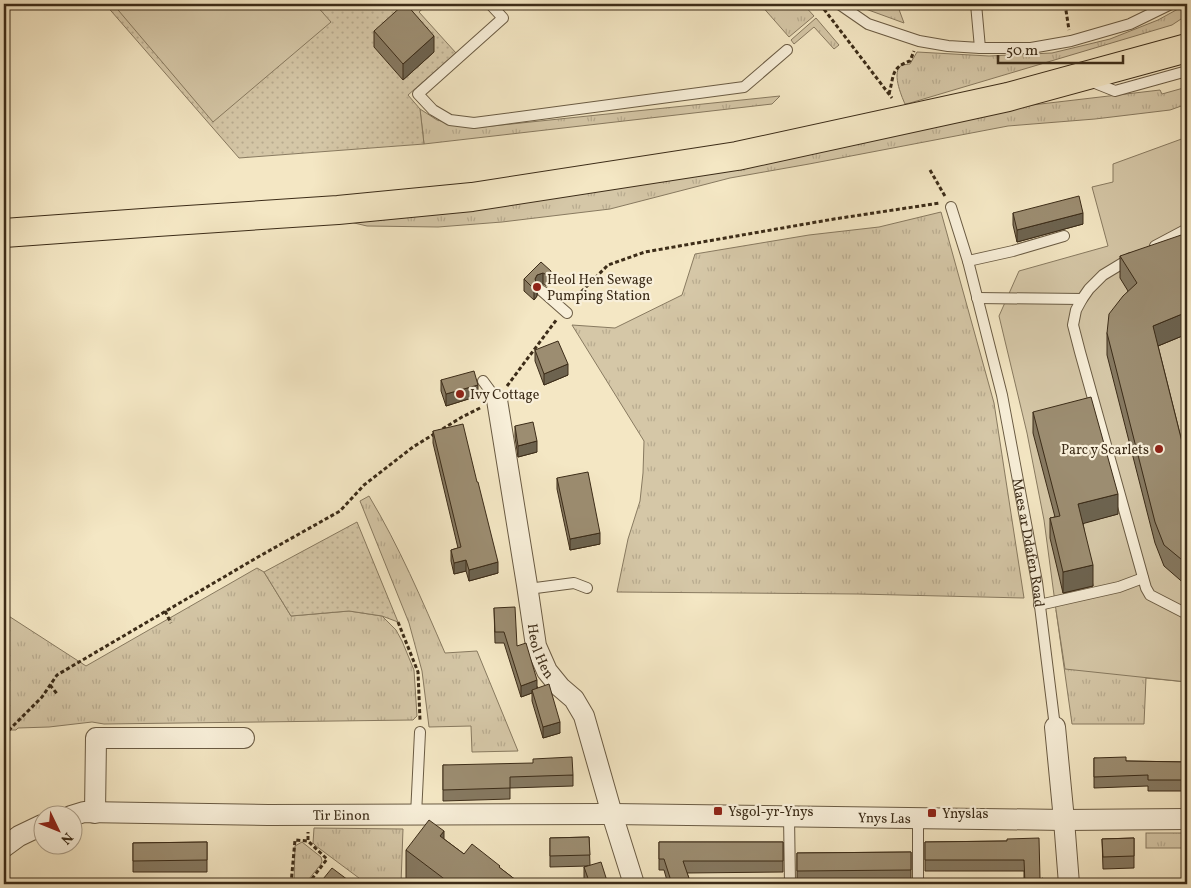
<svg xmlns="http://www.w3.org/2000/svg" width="1191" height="888" viewBox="0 0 1191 888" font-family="Vollkorn,serif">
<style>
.grass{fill:url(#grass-tufts);stroke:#887a60}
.park{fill:url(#park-dots);stroke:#887a60}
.garden{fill:#d5c7a7;stroke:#887a60}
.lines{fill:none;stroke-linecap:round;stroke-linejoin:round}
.service-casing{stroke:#6a5b43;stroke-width:12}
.minor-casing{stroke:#6a5b43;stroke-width:22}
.primary-casing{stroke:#3c2c18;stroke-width:30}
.path{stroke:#3c2c18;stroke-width:3;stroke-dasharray:4 2.5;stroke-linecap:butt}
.service{stroke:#f8efd9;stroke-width:10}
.minor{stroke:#f8efd9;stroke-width:20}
.primary{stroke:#f4e7c4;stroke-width:28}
.wall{fill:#867961;stroke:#3c2c18}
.shaded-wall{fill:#6d634f;stroke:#3c2c18}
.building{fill:#9c8d71;stroke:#3c2c18}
.poi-dot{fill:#8f2418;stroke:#f8efd9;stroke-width:2}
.labels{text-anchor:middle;stroke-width:4.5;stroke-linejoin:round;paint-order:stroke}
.poi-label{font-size:14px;fill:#3c2c18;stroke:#f8efd9;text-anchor:start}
.street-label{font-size:14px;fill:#3c2c18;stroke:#f8efd9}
</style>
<defs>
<pattern id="grass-tufts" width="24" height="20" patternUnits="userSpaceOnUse" patternTransform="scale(1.25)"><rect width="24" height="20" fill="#d5c7a7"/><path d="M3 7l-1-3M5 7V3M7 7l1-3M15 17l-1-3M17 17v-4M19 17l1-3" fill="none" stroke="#b8ab8f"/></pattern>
<pattern id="park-dots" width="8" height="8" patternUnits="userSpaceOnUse" patternTransform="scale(1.25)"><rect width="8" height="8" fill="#d5c7a7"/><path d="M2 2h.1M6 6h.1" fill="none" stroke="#b8ab8f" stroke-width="1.8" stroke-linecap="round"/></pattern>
</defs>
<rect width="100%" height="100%" fill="#f4e7c4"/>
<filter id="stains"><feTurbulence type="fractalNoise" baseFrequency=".004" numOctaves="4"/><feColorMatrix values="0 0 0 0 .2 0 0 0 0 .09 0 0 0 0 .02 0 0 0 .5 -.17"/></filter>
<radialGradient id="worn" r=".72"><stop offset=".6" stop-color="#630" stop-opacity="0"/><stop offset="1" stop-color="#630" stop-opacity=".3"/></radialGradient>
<!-- grass -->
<g class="grass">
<path d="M760,4H803L814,16L789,37Z"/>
<path d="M852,4H897L904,23Z"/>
<path d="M1187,4V15L1172,25L910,103L905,104C901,95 891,71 902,65C904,65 908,64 910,64L917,52L989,56L1052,53L1110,39L1158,20Z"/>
<path d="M816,18L839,45L834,49L814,27L794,44L791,40Z"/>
<path d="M1187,87V104L1170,110L1095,119L1008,126L809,164L730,178L610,209L502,222L438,227L367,226L333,218L1015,107L1160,90L1162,94Z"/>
<path d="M780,96L772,104L424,144L420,109L437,120L473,128Z"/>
<path d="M941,212L994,403L1024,598L858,594L617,592L628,539L640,501L643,473L644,441L572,325L615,328L682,295L695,254L809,235L879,227Z"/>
<path d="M369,496C399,546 422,600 445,653L477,651L518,751L472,752L471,726L429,727L422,671L409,623L360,501Z"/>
<path d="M257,568L264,572L291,616L349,611L382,616L396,630L402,641L414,670L417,716L413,720L104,724L92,722L49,727L18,728L16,730H11L4,736V613L86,666Z"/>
<path d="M1079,605L1187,682L1146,678L1144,724H1072L1056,610Z"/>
<path d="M314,828L403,829L401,884H367L316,846L313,843Z"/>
<rect x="1146" y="833" width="41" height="15"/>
<path d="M302,842L321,857L322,861L321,864L305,884H294L295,846Z"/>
</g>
<!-- park -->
<g class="park">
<path d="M105,4H428L419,12L456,53L408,95L420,109L424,144L239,158Z"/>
<path d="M357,522L398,622L382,616L349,611L291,616L264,572Z"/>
</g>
<!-- garden -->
<g class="garden">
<path d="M113,4H315L331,22L213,122Z"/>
<path d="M1187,137V682L1065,669L1056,610L1044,520L1027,433L999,316L1019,271L1108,246L1092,187L1113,182V164Z"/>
</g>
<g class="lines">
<defs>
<g id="service">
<path d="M490,4L503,18L418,94L433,110L450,120L474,123L744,87L787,50"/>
<path d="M839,4L868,24L919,41L948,46L980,48H1031L1071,41L1130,24L1171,4"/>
<path d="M976,4L980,48"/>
<path d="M1090,81L1115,91L1187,71"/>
<path id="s1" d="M951,207L968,261L1002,395L1037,582L1055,727"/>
<path d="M1155,246L1187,229"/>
<path d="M1131,258L1103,275L1089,289L1082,299L1076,310L1073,325L1080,352L1146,588L1150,595L1185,613L1187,614"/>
<path d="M968,261L1013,251L1064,236"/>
<path d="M542,291L567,313"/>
<path d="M977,298L1082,299"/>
<path d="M483,381L497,400"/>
<path d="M528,589L574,583L587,588"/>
<path d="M1039,605L1119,587L1143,578"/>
<path d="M416,815L420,732"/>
<path d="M789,816L790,884"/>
<path d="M918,884V818"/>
</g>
<g id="minor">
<path id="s2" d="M497,400L527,585L536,646L547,671L560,687L574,699L584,716L612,814L634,884"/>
<path d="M1055,727L1064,820L1069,884"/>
<path d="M95,813L96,738H244"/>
<path id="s3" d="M71,816L84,812L268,815L612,814L1064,820L1187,819"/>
<path d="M4,847L19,836L42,825"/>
</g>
<path id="primary" d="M4,233L157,222L338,210L472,197L737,156L1008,97L1187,48"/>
</defs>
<!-- service casing -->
<use href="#service" class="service-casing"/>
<!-- minor casing -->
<use href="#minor" class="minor-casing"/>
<!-- primary casing -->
<use href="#primary" class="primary-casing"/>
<!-- path -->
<g class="path">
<path d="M820,4L892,98"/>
<path d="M1065,4L1069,30"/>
<path d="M889,94C894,76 891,67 910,61L914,51"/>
<path d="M930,170L946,198"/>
<path d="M572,301L608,265L645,252L834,219L940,203"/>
<path d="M507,386L557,319"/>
<path d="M165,611L171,623"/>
<path d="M398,622L418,672L420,720"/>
<path d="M50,685L58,695"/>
<path d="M4,735L42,697L57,675L258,557L340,511L364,485L413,447L462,417L482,407"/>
<path d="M291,884L295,840L308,841"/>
<path d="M308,884L327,859L308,841V832"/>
</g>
<!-- service -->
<use href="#service" class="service"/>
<!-- minor -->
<use href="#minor" class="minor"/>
<!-- primary -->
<use href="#primary" class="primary"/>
</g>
<!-- wall -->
<g class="wall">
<path d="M374,31L434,52L403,80L374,47Z"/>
<path d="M1013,213L1083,224L1017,242L1013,225Z"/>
<path d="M1120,256L1187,334L1158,346L1187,462V586L1164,566L1155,543L1107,355V333L1128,291L1120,278Z"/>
<path d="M541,262L551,283L547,286L543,284L537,286V296L534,300L524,291V279Z"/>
<path d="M535,350L568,375L544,385L535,361Z"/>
<path d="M441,380L478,396L446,406L441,391Z"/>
<path d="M1033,412L1118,514L1083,523L1093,586L1063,593L1050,538V518L1055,517L1033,433Z"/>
<path d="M515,426L537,452L518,457L515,437Z"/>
<path d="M433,431L498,573L469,581L466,571L454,574L451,561V550L458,548L433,443Z"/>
<path d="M557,478L600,544L570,550L557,489Z"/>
<path d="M494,608L517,646L560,733L543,738L532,701V693L521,697L504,643H495Z"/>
<path d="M1094,758L1126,761L1187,762V791H1148V786L1094,788Z"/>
<path d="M443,765L573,775V786L510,788V799L443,801Z"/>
<path d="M589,837L590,865L608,884H586L584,878V867L588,866L550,867V838Z"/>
<path d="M1134,838V868L1103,869L1102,839Z"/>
<path d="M444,839L464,854L500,868L521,884H410L406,881V850Z"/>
<path d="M1007,841L1040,879L1043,884H1024V871H925V842Z"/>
<path d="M207,842V872H133V843Z"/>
<path d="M659,842H783V872L687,873L691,884H668L664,870H659Z"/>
<path d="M911,852V882H797V853Z"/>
</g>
<!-- shaded-wall -->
<g class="shaded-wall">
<path d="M434,36V52L403,80V64Z"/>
<path d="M1083,213V224L1017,242V230Z"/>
<path d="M551,271V283L547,286V275Z"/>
<path d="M543,273V284L537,286V296L534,300V289L535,279L537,275Z"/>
<path d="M1187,312V334L1153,348V326Z"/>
<path d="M568,364V375L544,385V374Z"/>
<path d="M478,385V396L446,406V394Z"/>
<path d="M537,441V452L518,457V446Z"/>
<path d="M1118,494V514L1078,525V504Z"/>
<path d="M600,533V544L570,550V539Z"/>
<path d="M466,560V571L454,574V563Z"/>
<path d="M498,562V573L469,581V570Z"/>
<path d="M1093,565V586L1063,593V572Z"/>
<path d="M537,680V691L532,690V693L521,697V686Z"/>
<path d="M560,722V733L543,738V727Z"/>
<path d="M444,831V862L440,836Z"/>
</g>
<!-- building -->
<g class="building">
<path d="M404,4H406L434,36L403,64L374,31Z"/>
<path d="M1079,196L1083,213L1017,230L1013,213Z"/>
<path d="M1187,233V312L1153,326L1187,462V564L1164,545L1155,522L1107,333L1109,314L1123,296L1137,283L1120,256Z"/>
<path d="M541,262L551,271L547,275L543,273L537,275L535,279L537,285L534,289L524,279Z"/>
<path d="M558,341L568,364L544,374L535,350Z"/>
<path d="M474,371L478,385L446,394L441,380Z"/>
<path d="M1091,397L1118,494L1078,504L1093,565L1063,572L1050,518L1060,516L1033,412Z"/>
<path d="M533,422L537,441L518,446L515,426Z"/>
<path d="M463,424L477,482H478L498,562L469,570L466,560L454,563L451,550L461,547L433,431Z"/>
<path d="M588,472L600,533L570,539L557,478Z"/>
<path d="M515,607L517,646L526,643L537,680L521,686L504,632H495L494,608Z"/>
<path d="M549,684L560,722L543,727L532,690Z"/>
<path d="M572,757L573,775L510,777V788L443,790V765L533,763V759Z"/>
<path d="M1126,757V761L1187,762V780H1148V775L1094,777V758Z"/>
<path d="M429,820L444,831L440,836L464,854L472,844L500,866L499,867L521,884H451L406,850Z"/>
<path d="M589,837L590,855L550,856V838Z"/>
<path d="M1039,838L1040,879L1043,878V884H1025L1024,860H925V842L1007,841V839Z"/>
<path d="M1134,838V856L1103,857L1102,839Z"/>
<path d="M207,842V860L133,861V843Z"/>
<path d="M659,842H783V861H683L691,884H672L664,859H659Z"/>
<path d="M911,852V870L797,871V853Z"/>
<path d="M601,862L608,884H590L584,867Z"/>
<path d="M332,868L348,880L345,884H346H319Z"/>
<path d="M1120,882L1121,884H1102Z"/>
</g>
<!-- markers -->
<g class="poi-dot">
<circle cx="537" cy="287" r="5"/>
<circle cx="460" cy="394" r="5"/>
<circle cx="1159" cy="449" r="5"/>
<rect x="713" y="806" width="10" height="10" rx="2.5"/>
<rect x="927" y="808" width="10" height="10" rx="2.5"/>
</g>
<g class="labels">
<!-- poi labels -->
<g class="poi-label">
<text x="547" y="284">Heol Hen Sewage<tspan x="547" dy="16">Pumping Station</tspan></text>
<text x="470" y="399">Ivy Cottage</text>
<text x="1149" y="454" text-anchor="end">Parc y Scarlets</text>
<text x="728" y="816">Ysgol-yr-Ynys</text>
<text x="942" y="818">Ynyslas</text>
</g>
<!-- street labels -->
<g class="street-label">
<text dy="5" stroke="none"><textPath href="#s1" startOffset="345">Maes ar Ddafen Road</textPath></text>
<text dy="5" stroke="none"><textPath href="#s2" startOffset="255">Heol Hen</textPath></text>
<text dy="5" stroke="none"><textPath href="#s3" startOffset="271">Tir Einon</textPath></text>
<text dy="5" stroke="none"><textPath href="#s3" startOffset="814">Ynys Las</textPath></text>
</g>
</g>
<!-- margin -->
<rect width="1191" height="888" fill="none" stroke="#f4e7c4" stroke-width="20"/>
<rect x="5" y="5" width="1181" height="878" fill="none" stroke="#3c2c18" stroke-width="2.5"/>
<rect x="10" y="10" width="1171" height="868" fill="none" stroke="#3c2c18"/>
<!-- north arrow -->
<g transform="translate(58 830) rotate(133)"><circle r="24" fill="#f8efd9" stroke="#ada18c"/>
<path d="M0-4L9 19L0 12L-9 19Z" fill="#8f2418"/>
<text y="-8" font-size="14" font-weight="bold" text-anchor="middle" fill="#3c2c18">N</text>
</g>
<!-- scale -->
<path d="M998 55v8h125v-8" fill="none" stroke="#3c2c18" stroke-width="2.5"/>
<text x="1006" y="55" font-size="15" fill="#3c2c18" stroke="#f8efd9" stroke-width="4" paint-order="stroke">50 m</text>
<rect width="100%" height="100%" filter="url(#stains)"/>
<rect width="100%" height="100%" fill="url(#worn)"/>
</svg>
